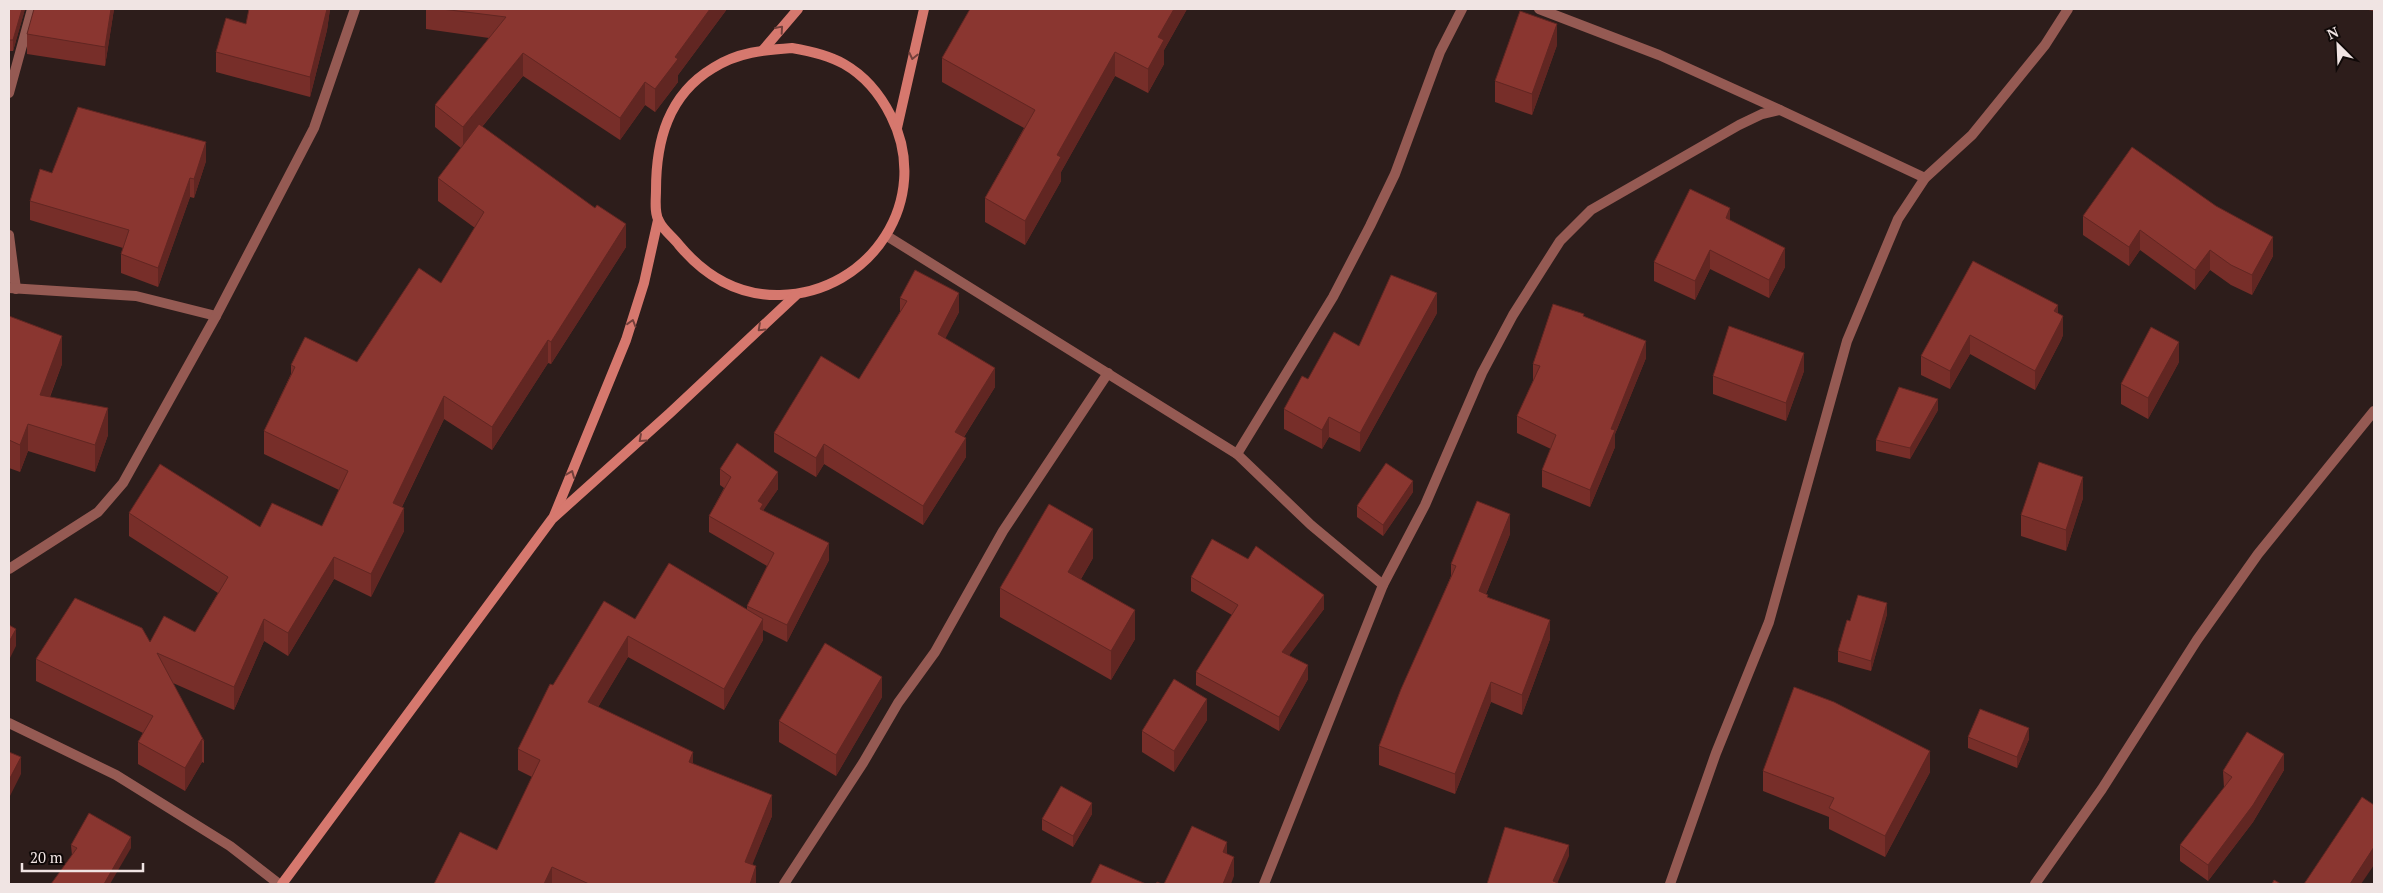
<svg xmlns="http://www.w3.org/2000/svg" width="2383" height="893" viewBox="0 0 2383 893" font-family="'PT Serif',serif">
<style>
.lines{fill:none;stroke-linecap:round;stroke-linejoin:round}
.street{stroke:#955a53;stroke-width:10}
.secondary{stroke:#d6786e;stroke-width:10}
.wall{fill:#772e29}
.shaded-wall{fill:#612622}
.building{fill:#8a3630;stroke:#612622}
.oneway{stroke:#73403b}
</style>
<rect width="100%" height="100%" fill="#2d1d1b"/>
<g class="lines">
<!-- street -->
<g class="street">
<path d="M1539,9L1659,55L1780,110"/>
<path d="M9,93L32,9"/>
<path d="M9,235L16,289"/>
<path d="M887,236L1237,454L1311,525L1383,585"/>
<path d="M9,288L136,296L216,316"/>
<path d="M1237,454L1333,297L1370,226L1395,174L1440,52L1462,9"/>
<path d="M9,569L98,512L123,483L216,316L314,128L355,9"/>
<path d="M9,723L116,775L230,846L279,884"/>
<path d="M784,884L863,763L898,703L935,652L1003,531L1108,373"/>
<path d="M1264,884L1383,585L1425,505L1482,373L1513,315L1560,241L1591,210L1739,125L1762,114L1780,110L1925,178"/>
<path d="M1670,884L1716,753L1769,622L1847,341L1898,219L1925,178L1972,135L2045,45L2068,9"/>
<path d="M2035,884L2102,789L2197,640L2258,554L2374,411"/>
</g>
<!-- secondary -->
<g class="secondary">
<path d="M792,48C810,51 828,55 844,64C865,76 881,96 891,116C933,199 871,293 780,295C738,296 705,276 679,245C673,237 663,230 659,221C654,213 656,199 656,190C656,141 668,95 713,68C738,52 764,50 792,48Z"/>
<path d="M763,50L798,9"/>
<path d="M897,128L924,9"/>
<path d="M554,516L626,340L644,283L658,220"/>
<path d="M282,884L552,519L670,413L796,295"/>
</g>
</g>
<!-- wall -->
<g class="wall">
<path d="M9,9H25L13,51H9Z"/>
<path d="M114,9L105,66L27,54V34Z"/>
<path d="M249,9H330L327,30L310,97L216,72V52L246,24Z"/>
<path d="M426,9H727L678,75V82L655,112L645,105L620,140L523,76L482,127L626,247L551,364L548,363L492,450L444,419L402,507L404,531L371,597L334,579L288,656L264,641L234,710L173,683L204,741V763L202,762L185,791L138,764V742L143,733L36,681V659L150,642L195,632L218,593L129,536V513L260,527L322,526L339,490L264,454V431L291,374V365L357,362L441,283L475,228L438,201V178L461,148L435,127V105L489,38L426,29Z"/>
<path d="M970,9H1187L1164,50V64L1148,93L1115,76L1061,172V181L1025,245L985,222V198L1024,128L942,82V58Z"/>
<path d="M2363,9H2374V11Z"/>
<path d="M1557,45L1532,115L1495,102V81Z"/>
<path d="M206,161L194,198L190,197L158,287L121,273V254L123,248L30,220V201L52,173Z"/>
<path d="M2083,216L2273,256L2252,295L2231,285L2210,270L2195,290L2140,250L2129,266L2083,235Z"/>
<path d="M1730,220L1785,267L1769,298L1710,269L1695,300L1654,281V262Z"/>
<path d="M1973,261L2058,313L2063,335L2061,340L2035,390L1970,354L1950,389L1921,375V356Z"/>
<path d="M900,298L959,312L945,338L995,387L964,437L966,457L923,525L824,464L816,477L774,452V433L859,379L900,312Z"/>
<path d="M1437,313L1360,452L1329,437L1322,449L1284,429V409L1308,379L1359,346Z"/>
<path d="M9,316L62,364L50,397L108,435L95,472L28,451L20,472L9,468Z"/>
<path d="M1584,316L1646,358L1615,434V447L1590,507L1542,487V470L1551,449L1517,433V416L1533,381V364Z"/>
<path d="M2179,362L2148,419L2121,404V384Z"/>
<path d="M1804,371L1786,421L1713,394V376Z"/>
<path d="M1938,410L1910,459L1876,451V440Z"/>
<path d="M720,469L778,489L763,510L829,560L787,642L763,630V640L724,710L628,657L598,707L693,764L772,816L752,864L756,884H434L497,850L532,777L518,770V749L553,685L635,619L747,609V606L767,566L709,532V516L724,488L720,485Z"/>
<path d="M1413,492L1383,536L1357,517V506Z"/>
<path d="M2083,498L2066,551L2021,536V515Z"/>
<path d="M1510,534L1486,594L1488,597L1550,639L1522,715L1491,702L1455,794L1379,765V746L1451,576V564Z"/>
<path d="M1093,558L1081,579L1135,639L1111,680L1000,617V588Z"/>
<path d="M1191,577L1324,609L1289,655L1308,679L1279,731L1196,685V672L1232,615L1191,591Z"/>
<path d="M1887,614L1871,671L1838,662V651L1850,621Z"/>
<path d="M882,697L836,776L779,742V721Z"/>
<path d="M1207,720L1174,772L1142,752V731Z"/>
<path d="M1968,737L2029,739L2017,768L1968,748Z"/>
<path d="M2284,770L2253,822L2208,881L2180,861V845L2224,788L2223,771Z"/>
<path d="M1763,771L1930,772L1885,857L1829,829V817L1763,791Z"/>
<path d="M1092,814L1073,847L1042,830V819Z"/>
<path d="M71,845L131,848L72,856Z"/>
</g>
<!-- shaded-wall -->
<g class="shaded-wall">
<path d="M22,9H25L13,51V40Z"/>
<path d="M111,9H114L105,66V47Z"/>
<path d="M327,9H330L327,30L310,97V77Z"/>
<path d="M710,9H727L678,75V82L655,112V89L675,57Z"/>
<path d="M1174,9H1187L1164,50V64L1148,93V69L1158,37Z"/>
<path d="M1557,24V45L1532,115V94Z"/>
<path d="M1115,52V76L1061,172V181L1025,245V221L1057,155Z"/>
<path d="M523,53V76L463,150V127Z"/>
<path d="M645,82V105L620,140V118Z"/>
<path d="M206,142V161L194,198V179Z"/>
<path d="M190,178V197L158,287V268Z"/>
<path d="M1730,208V227L1726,218Z"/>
<path d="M626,224V247L551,364V342Z"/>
<path d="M2140,230V250L2129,266V247Z"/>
<path d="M2273,237V256L2252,295V275Z"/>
<path d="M1785,248V267L1769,298V280Z"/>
<path d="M1710,250V269L1695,300V281Z"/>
<path d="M2210,250V270L2195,290V270Z"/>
<path d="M959,293V312L938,353V334Z"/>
<path d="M1437,293V313L1360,452V433Z"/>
<path d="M2058,305V323L2054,311Z"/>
<path d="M2063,316V335L2061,340L2035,390V371Z"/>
<path d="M1970,335V354L1950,389V371Z"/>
<path d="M62,336V364L40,422V395Z"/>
<path d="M548,340V363L492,450V427Z"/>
<path d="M1646,341V358L1615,434V447L1590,507V490L1611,429Z"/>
<path d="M2179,342V362L2148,419V398Z"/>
<path d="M1804,353V371L1786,421V403Z"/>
<path d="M995,368V387L955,451V432Z"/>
<path d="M444,396V419L393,525V503Z"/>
<path d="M1938,399V410L1910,459V448Z"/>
<path d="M108,408V435L95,472V445Z"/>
<path d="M1329,417V437L1322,449V430Z"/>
<path d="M28,424V451L20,472V445Z"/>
<path d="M966,438V457L923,525V506Z"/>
<path d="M824,444V464L816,477V458Z"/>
<path d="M778,472V489L763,511V521L758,501Z"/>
<path d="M2083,477V498L2066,551V530Z"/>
<path d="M1413,481V492L1383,536V525Z"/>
<path d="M404,508V531L371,597V574Z"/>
<path d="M1510,514V534L1479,611V591Z"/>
<path d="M1093,529V558L1068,601V572Z"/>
<path d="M829,543V560L787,642V625Z"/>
<path d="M334,557V579L288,656V633Z"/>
<path d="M1324,595V609L1282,665V652Z"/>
<path d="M1887,603V614L1871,671V661Z"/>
<path d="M1135,610V639L1111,680V651Z"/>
<path d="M264,619V641L234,710V687Z"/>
<path d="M763,619V640L724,710V689Z"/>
<path d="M1550,620V639L1522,715V695Z"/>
<path d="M16,629V646L9,660V642Z"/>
<path d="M628,636V657L588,724V702Z"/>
<path d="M1308,665V679L1279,731V717Z"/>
<path d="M882,677V697L836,776V755Z"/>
<path d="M1491,682V702L1455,794V774Z"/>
<path d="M1207,699V720L1174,772V751Z"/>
<path d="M2029,728V739L2017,768V757Z"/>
<path d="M202,739V762L185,791V768Z"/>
<path d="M1930,751V772L1885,857V836Z"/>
<path d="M693,752V773L689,762Z"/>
<path d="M2284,754V770L2253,822L2208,881V865Z"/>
<path d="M21,757V774L9,798V780Z"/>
<path d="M772,795V816L745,883V862Z"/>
<path d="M1092,803V814L1073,847V836Z"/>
<path d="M131,837V848L110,884H104Z"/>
<path d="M1227,842V862L1223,852Z"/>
<path d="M1569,845V856L1557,884L1553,881Z"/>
<path d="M2374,847V865L2361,884H2350Z"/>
<path d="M1234,857V876L1231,884H1223Z"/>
<path d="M756,866V884H750Z"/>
<path d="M552,867V884H544Z"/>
</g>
<!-- building -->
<g class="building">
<path d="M9,9H22L13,40H9Z"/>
<path d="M34,9H111L105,47L27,34Z"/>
<path d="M249,9H327L310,77L216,52L226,18L246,24Z"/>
<path d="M442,9H710L675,57L678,59L655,89L645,82L620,118L523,53L463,127L435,105L506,17Z"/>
<path d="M970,9H1174L1158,37L1164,40L1148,69L1115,52L1057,155L1061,157L1025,221L985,198L1035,110L942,58Z"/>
<path d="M1520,11L1557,24L1532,94L1495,81Z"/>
<path d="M78,107L206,142L194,179L190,178L158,268L121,254L129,230L30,201L40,169L52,173Z"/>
<path d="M479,124L595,208L597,205L626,224L551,342L548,340L492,427L444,396L393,503L404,508L371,574L334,557L288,633L264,619L234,687L157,653L204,741L202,739L185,768L138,742L153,716L36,659L75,598L142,628L150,642L164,616L195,632L228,577L129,513L160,464L260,527L272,503L322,526L348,471L264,431L295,367L291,365L305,337L357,362L419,268L441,283L484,212L438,178Z"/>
<path d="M2132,147L2216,206L2273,237L2252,275L2231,265L2210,250L2195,270L2140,230L2129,247L2083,216Z"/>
<path d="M1690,189L1730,208L1726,218L1785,248L1769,280L1710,250L1695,281L1654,262Z"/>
<path d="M1973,261L2058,305L2054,311L2063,316L2061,321L2035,371L1970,335L1950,371L1921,356Z"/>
<path d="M915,270L959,293L938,334L995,368L955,432L966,438L923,506L824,444L816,458L774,433L821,356L859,379L907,301L900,298Z"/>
<path d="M1391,275L1437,293L1360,433L1329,417L1322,430L1284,409L1302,376L1308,379L1334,332L1359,346Z"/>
<path d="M1553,304L1584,314L1583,316L1646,341L1611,429L1615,430L1590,490L1542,470L1556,435L1517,416L1540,366L1533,364Z"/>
<path d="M9,316L62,336L40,395L108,408L95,445L28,424L20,445L9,440Z"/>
<path d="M1729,326L1804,353L1786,403L1713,376Z"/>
<path d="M2151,327L2179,342L2148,398L2121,384Z"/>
<path d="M1899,387L1938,399L1910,448L1876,440Z"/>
<path d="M737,443L778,472L758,501L763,504L760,509L829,543L787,625L747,606L774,553L709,516L731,477L720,469Z"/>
<path d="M2039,462L2083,477L2066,530L2021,515Z"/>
<path d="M1386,463L1413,481L1383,525L1357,506Z"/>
<path d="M1477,501L1510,514L1479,591L1488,595L1487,597L1550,620L1522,695L1491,682L1455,774L1379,746L1401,689L1456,566L1451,564Z"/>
<path d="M1049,504L1093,529L1068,572L1135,610L1111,651L1000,588Z"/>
<path d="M1212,539L1248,559L1256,546L1324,595L1282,652L1308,665L1279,717L1196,672L1238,605L1191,577Z"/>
<path d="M669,563L763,619L724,689L628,636L588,702L693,752L689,762L772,795L745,862L756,866L750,884H589L552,867L544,884H434L460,832L497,850L540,760L518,749L550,684L553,685L604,601L635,619Z"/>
<path d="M1858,595L1887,603L1871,661L1838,651L1847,620L1850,621Z"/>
<path d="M9,625L16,629L9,642Z"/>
<path d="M825,643L882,677L836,755L779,721Z"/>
<path d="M1174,679L1207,699L1174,751L1142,731Z"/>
<path d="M1794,687L1834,702L1930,751L1885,836L1829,808L1834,798L1763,771Z"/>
<path d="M1980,709L2029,728L2017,757L1968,737Z"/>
<path d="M2247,732L2284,754L2253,805L2208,865L2180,845L2232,777L2223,771Z"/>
<path d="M9,752L21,757L9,780Z"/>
<path d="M1061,786L1092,803L1073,836L1042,819Z"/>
<path d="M2362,797L2374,805V847L2350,884H2304Z"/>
<path d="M89,813L131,837L104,884H51L77,848L71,845Z"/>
<path d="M1192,826L1227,842L1223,852L1234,857L1223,884H1164Z"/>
<path d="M1505,827L1569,845L1553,881L1560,884H1487Z"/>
<path d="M1100,864L1146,884H1090Z"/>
<path d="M2274,880L2281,884H2272Z"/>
<path d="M1157,882L1162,884H1156Z"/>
</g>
<!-- one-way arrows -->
<defs><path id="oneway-chevron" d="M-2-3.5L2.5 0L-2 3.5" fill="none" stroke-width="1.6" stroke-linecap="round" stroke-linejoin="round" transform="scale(1.25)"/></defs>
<g class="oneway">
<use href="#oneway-chevron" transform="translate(780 29) rotate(-49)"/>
<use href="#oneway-chevron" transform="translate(913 56) rotate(103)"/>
<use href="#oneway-chevron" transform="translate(632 323) rotate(-73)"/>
<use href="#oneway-chevron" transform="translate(761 328) rotate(137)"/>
<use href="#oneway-chevron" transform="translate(642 439) rotate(138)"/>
<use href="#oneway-chevron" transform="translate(571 474) rotate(-68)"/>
</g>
<!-- border -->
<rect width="2383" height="893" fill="none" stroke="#f0e4e3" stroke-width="20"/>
<!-- north arrow -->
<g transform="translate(2338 45) rotate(336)" stroke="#100908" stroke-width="4" paint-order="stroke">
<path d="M0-4L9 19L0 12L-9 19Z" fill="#f0e4e3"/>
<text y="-8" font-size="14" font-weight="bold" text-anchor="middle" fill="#f0e4e3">N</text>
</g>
<!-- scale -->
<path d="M22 863v8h121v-8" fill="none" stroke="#f0e4e3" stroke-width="2.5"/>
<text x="30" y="863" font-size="15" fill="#f0e4e3" stroke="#100908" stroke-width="4" paint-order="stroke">20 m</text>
</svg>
